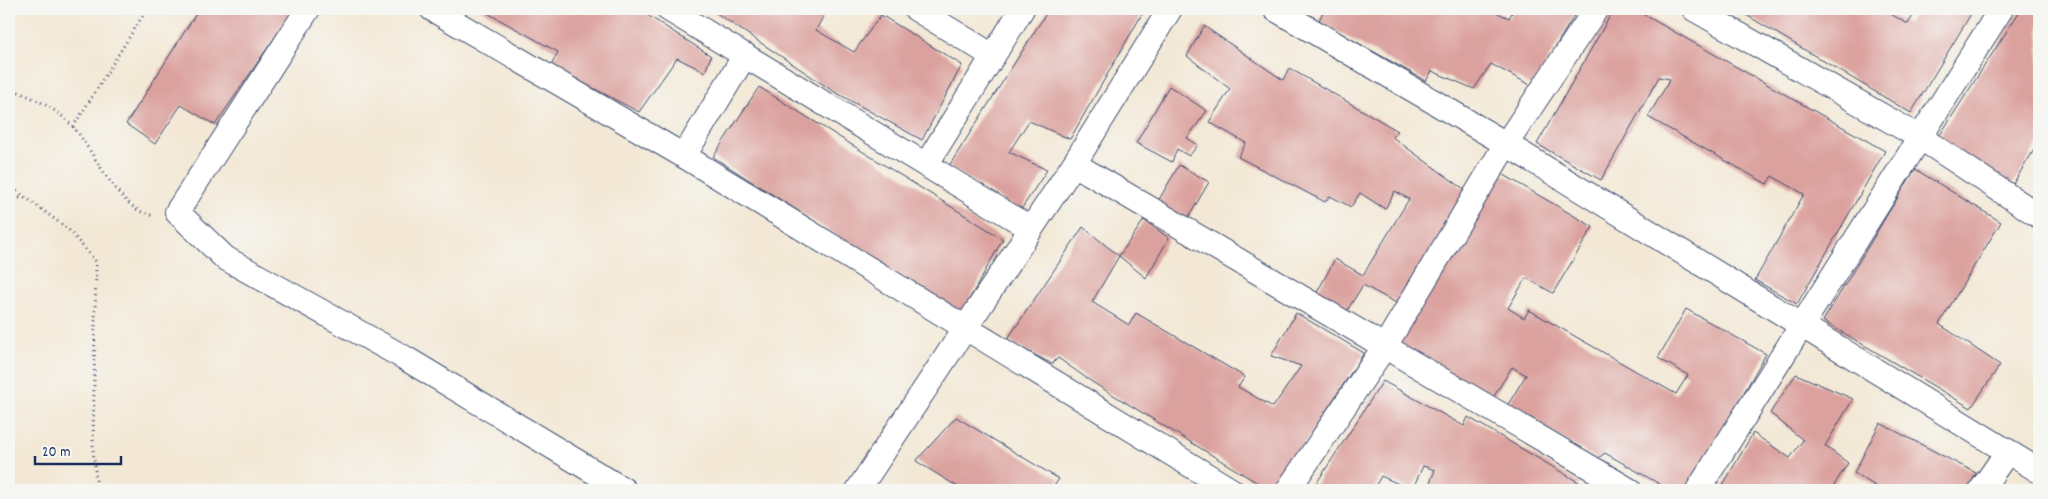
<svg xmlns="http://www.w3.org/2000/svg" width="2048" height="499" viewBox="0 0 2048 499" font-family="Dekko,sans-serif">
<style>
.building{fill:#dba19e}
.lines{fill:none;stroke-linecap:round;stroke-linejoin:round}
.street-casing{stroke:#3b4b70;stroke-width:26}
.path{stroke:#3b4b70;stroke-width:3;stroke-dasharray:1 4;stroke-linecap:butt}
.street{stroke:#fff;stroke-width:24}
</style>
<rect width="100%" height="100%" fill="#f6f6f2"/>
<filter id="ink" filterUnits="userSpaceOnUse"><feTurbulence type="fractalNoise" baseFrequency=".02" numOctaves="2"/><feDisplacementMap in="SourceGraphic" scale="10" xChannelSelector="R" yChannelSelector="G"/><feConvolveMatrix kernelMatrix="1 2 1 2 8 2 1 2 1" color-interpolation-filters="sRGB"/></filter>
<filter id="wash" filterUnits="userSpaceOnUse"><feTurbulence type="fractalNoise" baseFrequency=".0096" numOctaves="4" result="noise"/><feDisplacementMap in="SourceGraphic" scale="20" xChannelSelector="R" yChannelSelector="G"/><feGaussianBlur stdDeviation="1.12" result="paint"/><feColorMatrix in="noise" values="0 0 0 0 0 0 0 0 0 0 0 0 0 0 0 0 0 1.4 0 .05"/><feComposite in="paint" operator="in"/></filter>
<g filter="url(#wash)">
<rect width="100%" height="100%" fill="#f3e8d5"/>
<g id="blocks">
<!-- building -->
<g class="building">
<path d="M199,9H294L215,125L181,105L155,144L126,124Z"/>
<path d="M480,9H638L711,56L705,72L677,58L639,112L551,66L558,52Z"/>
<path d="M710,9H827L816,30L854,52L881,15L962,65L922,140L833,91Z"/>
<path d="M1049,9H1145L1070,139L1029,121L1009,152L1047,170L1020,211L949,166Z"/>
<path d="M1324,9H1489L1509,18L1514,9H1578L1532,86L1491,64L1474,89L1432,71L1426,81L1319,21Z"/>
<path d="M1614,9H1634L1885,151L1797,304L1755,280L1804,194L1772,176L1767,184L1648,117L1670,79L1659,77L1601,180L1537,144Z"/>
<path d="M1736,9H1882L1908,24L1917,9H1974L1911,113Z"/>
<path d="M2021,9H2039V142L2011,187L1938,138Z"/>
<path d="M1204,26L1283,80L1289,68L1398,131L1392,137L1468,192L1398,304L1363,285L1345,314L1315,296L1335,259L1363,275L1409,199L1395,191L1385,209L1360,193L1351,207L1330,196L1325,202L1238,157L1246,143L1209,122L1230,89L1187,56Z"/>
<path d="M1169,86L1207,111L1187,138L1198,145L1189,156L1177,149L1172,162L1136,143Z"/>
<path d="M759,87L1003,239L961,314L713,157Z"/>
<path d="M1179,165L1209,182L1187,220L1157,203Z"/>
<path d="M1915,169L2001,222L1939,324L2000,365L1971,408L1823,321Z"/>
<path d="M1499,172L1593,227L1553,293L1526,278L1508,308L1524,318L1529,310L1676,394L1688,375L1658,358L1686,309L1766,354L1688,490H1670L1605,453L1597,459L1507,406L1526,375L1512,367L1491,401L1396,345Z"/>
<path d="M1144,220L1169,238L1146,278L1119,256Z"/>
<path d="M1083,227L1119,256L1092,302L1129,325L1136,313L1245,377L1238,387L1273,407L1301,366L1271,356L1296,313L1364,353L1274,490H1269L1092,382L1058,358L1052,364L1007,340Z"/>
<path d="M1796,374L1853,399L1825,446L1848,463L1831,490H1720L1753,433L1790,458L1803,440L1770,413Z"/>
<path d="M1383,381L1464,426L1468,417L1580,483L1576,490H1450L1442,485L1440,490H1427L1435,470L1423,466L1412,490L1381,476L1373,490H1312Z"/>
<path d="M956,417L1059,479L1051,490H963L916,461Z"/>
<path d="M1880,423L1976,473L1968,490H1882L1854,473Z"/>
</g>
</g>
</g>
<g filter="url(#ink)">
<use href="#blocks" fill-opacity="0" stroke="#3b4b70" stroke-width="1"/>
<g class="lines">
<defs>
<g id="street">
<path d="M308,9L177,212L225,258L405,358L624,490"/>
<path d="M432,9L684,156L1231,490"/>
<path d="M668,9L1030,228"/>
<path d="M916,9L993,56"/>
<path d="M1275,9L1506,144L2039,471"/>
<path d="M1694,9L1921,138L2039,216"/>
<path d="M684,156L745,55"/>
<path d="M1074,164L1629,490"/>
<path d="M926,165L1022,9"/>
<path d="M858,490L1074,164L1170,9"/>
<path d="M1288,490L1385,346L1506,144L1596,9"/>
<path d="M1698,490L2001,9"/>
<path d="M1981,490L2008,451"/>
</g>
</defs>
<!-- street casing -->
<use href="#street" class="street-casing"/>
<!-- path -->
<g class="path">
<path d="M9,88C33,98 56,107 74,128C93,150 120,212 152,215"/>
<path d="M73,127L147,9"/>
<path d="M9,185L68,229L96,262L93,449L97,490"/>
<path d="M9,198H26"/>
</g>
<!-- street -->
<use href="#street" class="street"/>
</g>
</g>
<!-- margin -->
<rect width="2048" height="499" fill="none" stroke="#f6f6f2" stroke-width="30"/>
<!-- scale -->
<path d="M35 456v8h86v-8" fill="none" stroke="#1b2f5e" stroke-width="2.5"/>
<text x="42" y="456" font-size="15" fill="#1b2f5e" stroke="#f6f6f2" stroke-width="4" paint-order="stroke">20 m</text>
</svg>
